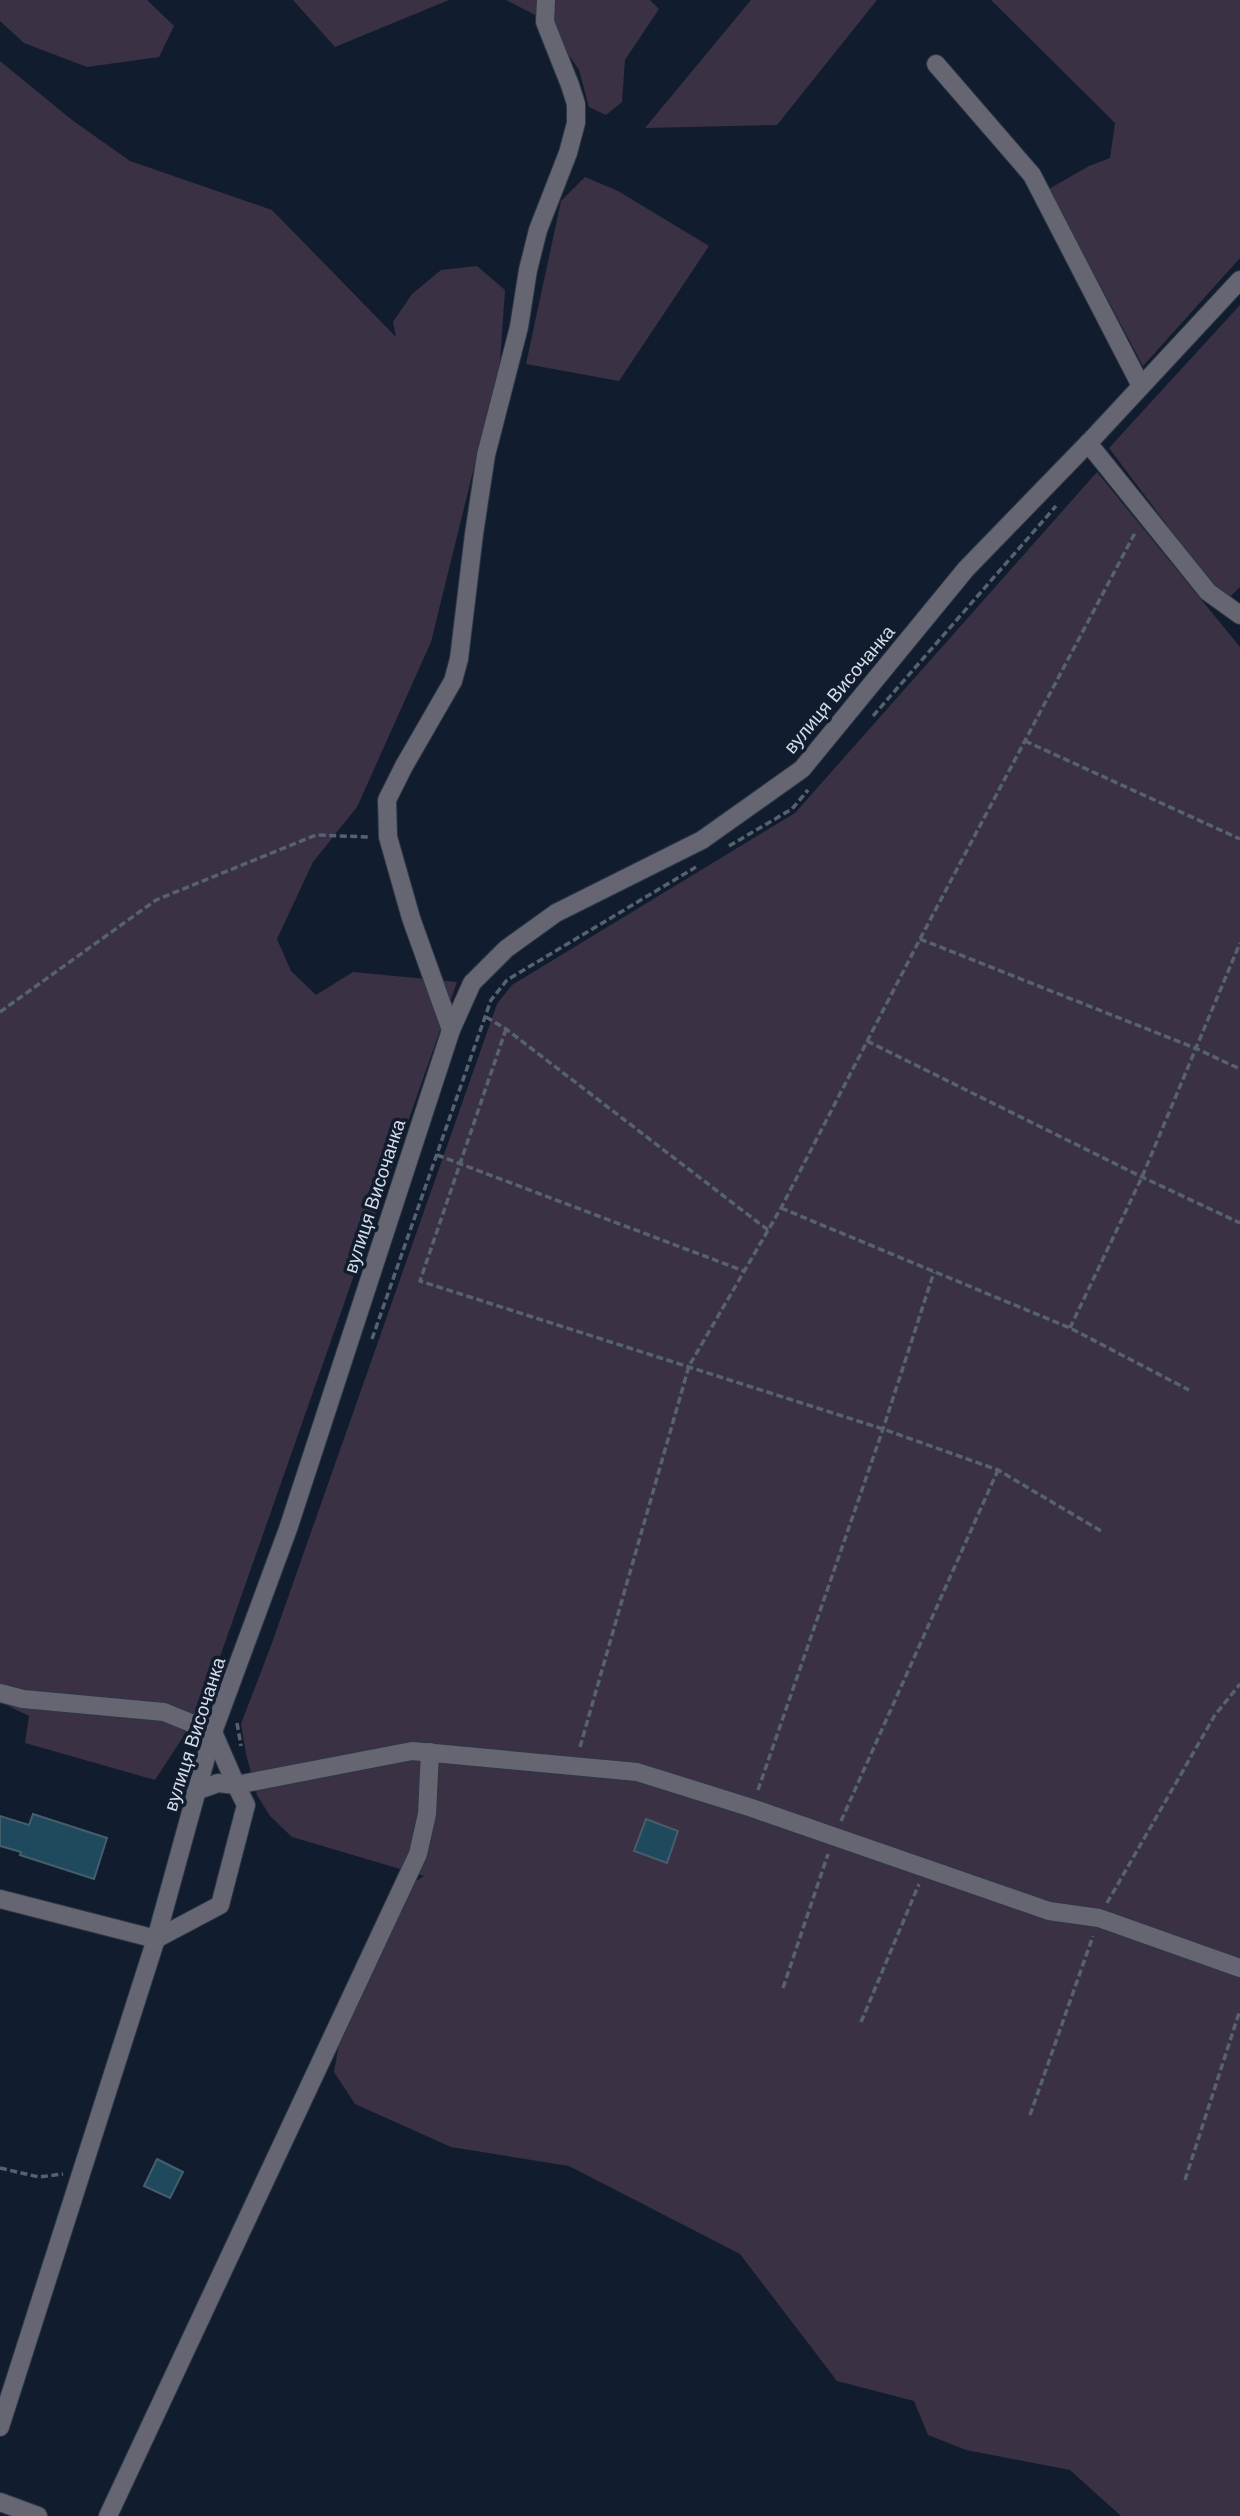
<svg xmlns="http://www.w3.org/2000/svg" width="1240" height="2516" viewBox="0 0 1240 2516" font-family="Arial,sans-serif">
<style>
.green{fill:#3a3144}
.building{fill:#1f4a5e;stroke:#465e6c;stroke-width:2}
.lines{fill:none;stroke-linecap:round;stroke-linejoin:round}
.minor-casing{stroke:#2c3848;stroke-width:20}
.path{stroke:#576271;stroke-width:3.5;stroke-dasharray:7 3.5;stroke-linecap:butt}
.minor{stroke:#656671;stroke-width:18}
.labels{text-anchor:middle;stroke-width:7;stroke-linejoin:round;paint-order:stroke}
.street-label{font-size:19px;fill:#d4dce8;stroke:#111d2e}
</style>
<rect width="100%" height="100%" fill="#111d2e"/>
<!-- green -->
<g class="green">
<path d="M0,0H147L174,26L159,57L87,67L24,43L0,21Z"/>
<path d="M293,0H449L335,47Z"/>
<path d="M506,0H650L659,9L625,60L622,102L606,115L589,107L579,70L545,20Z"/>
<path d="M751,0H877L777,125L645,128Z"/>
<path d="M991,0H1240V258L1143,366L1049,189L1089,166L1110,158L1115,123Z"/>
<path d="M0,61L72,120L130,161L272,210L396,337L393,322L412,294L441,270L477,266L505,290L500,362L431,642L357,807L313,862L277,939L291,971L316,995L353,972L457,982L202,1708L155,1780L25,1743L29,1716L0,1702Z"/>
<path d="M585,177L618,191L709,246L619,381L526,364L561,201Z"/>
<path d="M1240,305V587L1225,602L1109,448Z"/>
<path d="M1097,472L1240,647V2516H1121L1070,2470L966,2450L928,2435L914,2401L837,2381L740,2254L569,2166L451,2147L355,2104L334,2072L341,2033L407,1887L424,1876L292,1837L270,1816L257,1795L246,1754L241,1724L272,1643L497,1004L512,985L795,813Z"/>
</g>
<!-- building -->
<g class="building">
<path d="M33,1814L107,1838L94,1879L20,1855L21,1852L0,1846V1816L29,1825Z"/>
<path d="M646,1819L678,1831L667,1863L634,1851Z"/>
<path d="M157,2159L183,2172L170,2198L144,2186Z"/>
</g>
<g class="lines">
<defs>
<g id="minor">
<path d="M936,64L1032,175L1141,386"/>
<path d="M1088,443L1208,592L1240,615"/>
<path d="M451,1030L411,918L388,837L387,800L404,766L453,681L459,659L474,534L486,455L519,327L528,270L538,230L568,153L576,123V104L570,85L545,22L546,0"/>
<path d="M0,1693L23,1699L164,1712L213,1732L236,1785L412,1751L637,1772L752,1808L1049,1911L1099,1918L1240,1968"/>
<path d="M0,1899L156,1939L220,1905L246,1805L236,1785L218,1783L196,1791"/>
<path d="M0,2427L156,1939L213,1732L288,1529L451,1030L472,983L506,949L556,913L702,840L802,769L966,569L1095,436L1240,280"/>
<path d="M0,2502L38,2516"/>
<path d="M108,2516L418,1854L427,1814L430,1752"/>
</g>
</defs>
<!-- minor casing -->
<use href="#minor" class="minor-casing"/>
<!-- path -->
<g class="path">
<path d="M873,716L1056,506"/>
<path d="M1025,741L1240,839"/>
<path d="M729,846L792,809L808,790"/>
<path d="M920,939L1195,1048L1240,1069"/>
<path d="M0,1012L156,900L316,835L369,837"/>
<path d="M486,1017L506,1029L768,1230"/>
<path d="M506,1029L420,1281L883,1429L998,1470L1101,1531"/>
<path d="M867,1041L1142,1177L1240,1223"/>
<path d="M437,1155L744,1271"/>
<path d="M781,1208L1070,1328L1189,1390"/>
<path d="M1070,1328L1142,1177L1240,943"/>
<path d="M372,1339L491,1000L507,980L696,867"/>
<path d="M237,1723L241,1746"/>
<path d="M580,1747L689,1366L781,1208L920,939L1136,531"/>
<path d="M758,1790L883,1429L934,1272"/>
<path d="M841,1821L998,1470"/>
<path d="M1107,1903L1215,1715L1240,1684"/>
<path d="M783,1988L828,1854"/>
<path d="M861,2022L919,1884"/>
<path d="M1030,2115L1093,1936"/>
<path d="M0,2168L39,2177L63,2174"/>
<path d="M1185,2180L1240,2010"/>
</g>
<!-- minor -->
<use href="#minor" class="minor"/>
</g>
<g class="labels">
<!-- street labels -->
<g class="street-label">
<text transform="translate(839 689) rotate(-50)" y="7">вулиця Височанка</text>
<text transform="translate(374 1196) rotate(-72)" y="7">вулиця Височанка</text>
<text transform="translate(194 1734) rotate(-72)" y="7">вулиця Височанка</text>
</g>
</g>
</svg>
